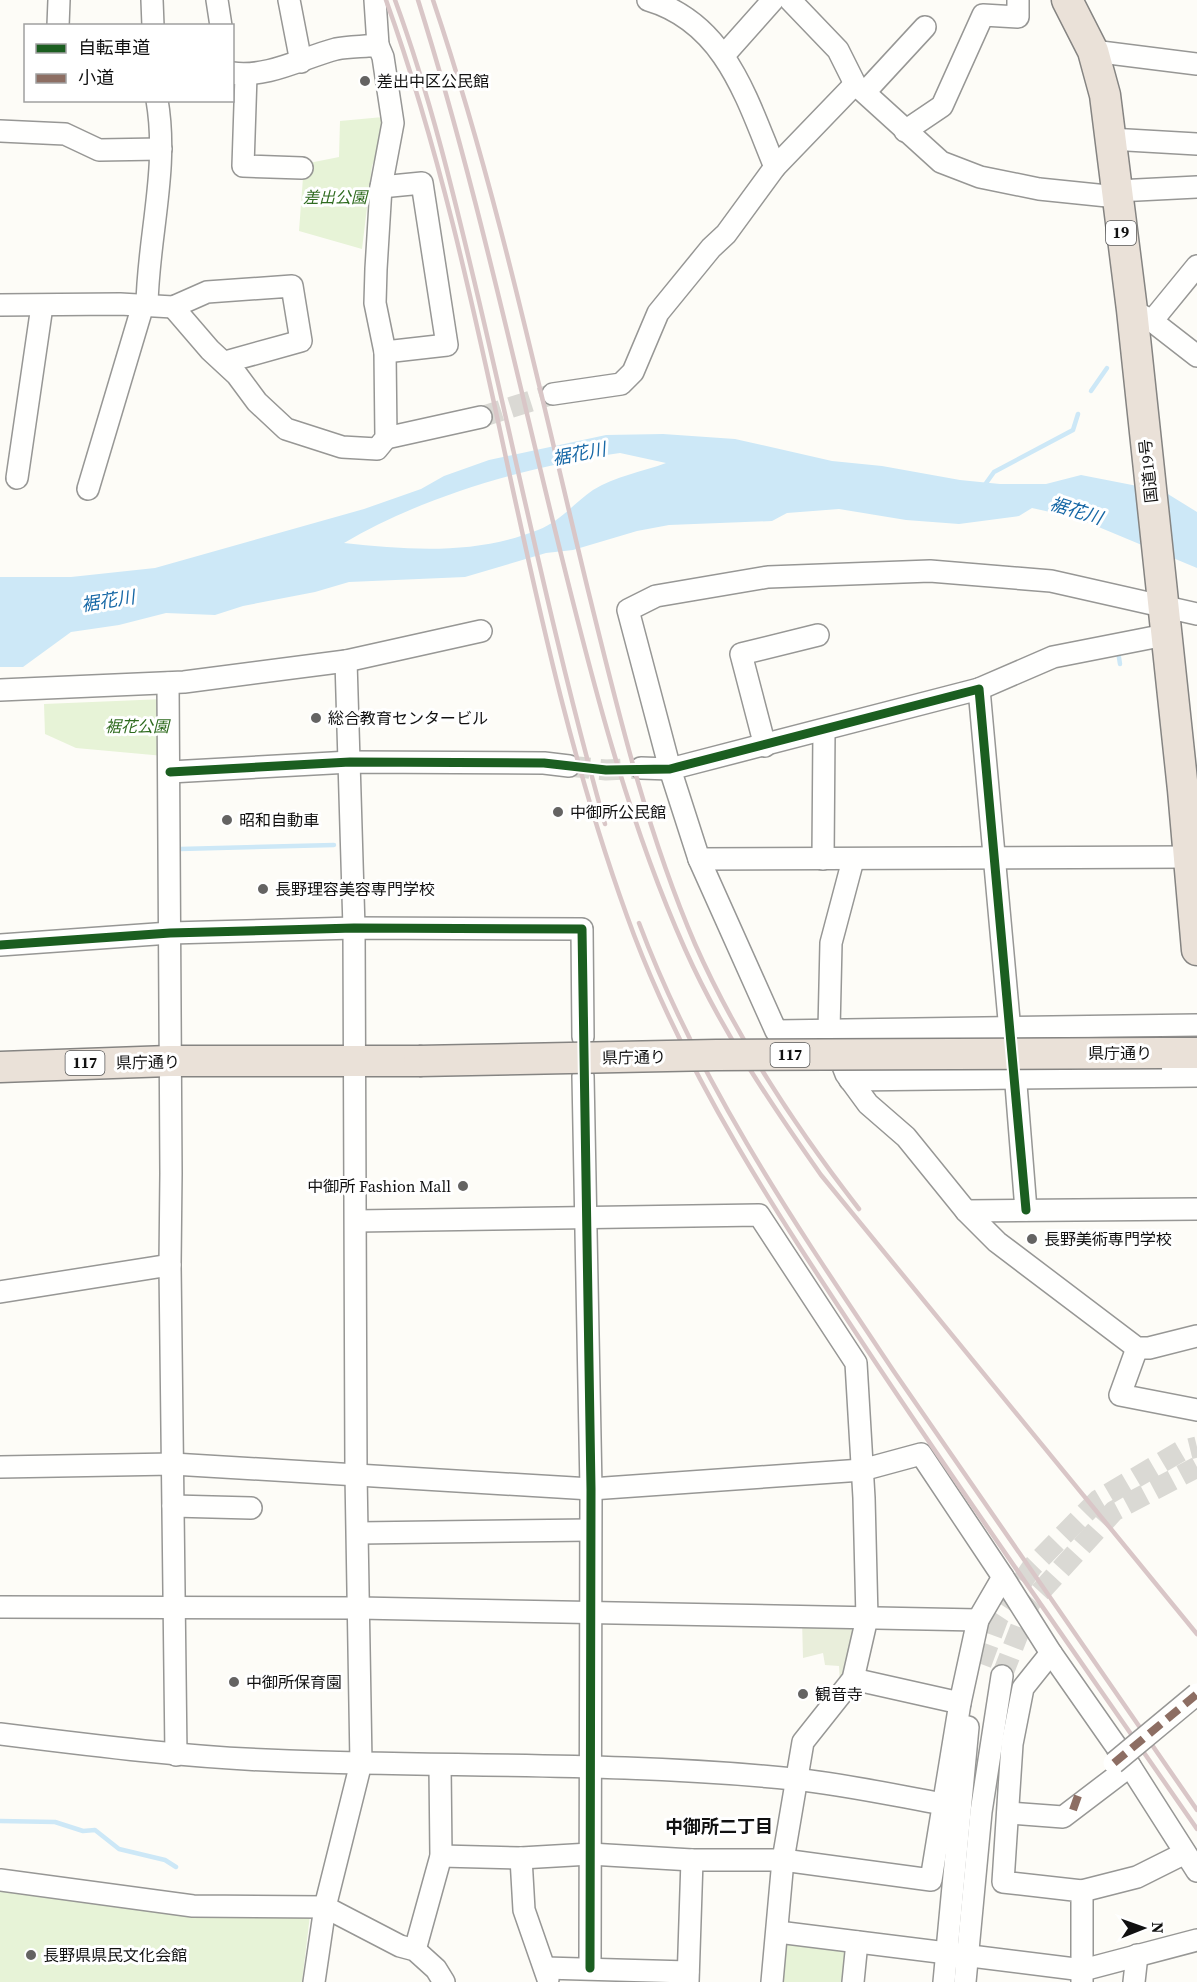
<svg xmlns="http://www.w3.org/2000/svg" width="1197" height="1982" viewBox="0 0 1197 1982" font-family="'Source Serif 4','Noto Sans JP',serif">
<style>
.green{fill:#e7f3d7}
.cemetery{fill:#e9eedb}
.water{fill:#cde8f7;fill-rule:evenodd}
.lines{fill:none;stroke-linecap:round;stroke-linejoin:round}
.stream{stroke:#cde8f7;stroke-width:4.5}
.minor-tunnel{stroke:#dad9d4;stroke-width:21;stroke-dasharray:21 10;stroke-linecap:butt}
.minor-casing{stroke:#979795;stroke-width:24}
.highway-casing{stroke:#858482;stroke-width:33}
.minor{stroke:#fffffe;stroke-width:21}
.highway{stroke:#eae1d8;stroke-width:30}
.rail{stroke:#d9c6c7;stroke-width:4.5}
.minor-bridge-casing{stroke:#979795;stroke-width:24;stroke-linecap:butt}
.highway-bridge-casing{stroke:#858482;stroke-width:33;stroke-linecap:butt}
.minor-bridge{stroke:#fffffe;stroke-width:21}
.highway-bridge{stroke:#eae1d8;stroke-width:30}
.quiet{stroke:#8d6e63;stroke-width:8;stroke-dasharray:15 8;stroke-linecap:butt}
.cycleway-casing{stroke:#fff;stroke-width:13}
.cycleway{stroke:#1b5e20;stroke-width:9}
.poi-dot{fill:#646362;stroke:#fff;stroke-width:2}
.labels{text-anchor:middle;stroke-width:6;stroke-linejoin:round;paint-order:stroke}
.shield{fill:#fff;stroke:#585858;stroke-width:1.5}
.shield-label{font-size:15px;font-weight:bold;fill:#111}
.poi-label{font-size:16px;fill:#111;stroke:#fff;text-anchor:start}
.park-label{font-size:16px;font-style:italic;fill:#2f6b1f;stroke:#fff}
.street-label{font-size:16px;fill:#111;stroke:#fff}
.water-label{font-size:18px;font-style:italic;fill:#1768a6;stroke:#fff}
.neighbourhood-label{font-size:18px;font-weight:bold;fill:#111;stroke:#fff}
</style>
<rect width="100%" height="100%" fill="#fdfcf7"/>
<!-- green -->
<g class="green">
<path d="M383,117V138L372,166L362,249L299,231L304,164L339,157L340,121Z"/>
<path d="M164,699V756L76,748L45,734L44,704Z"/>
<path d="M0,1887L310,1915L302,1982H0Z"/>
<path d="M788,1940L846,1946L847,1982H778L781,1946Z"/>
</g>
<!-- cemetery -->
<path class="cemetery" d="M802,1620L860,1623L855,1650L840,1683L839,1666L825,1665L823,1653L803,1658Z"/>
<!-- water -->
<path class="water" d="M663,434L735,439L832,461L882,466L960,480L1000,484H1046L1081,475L1163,491L1197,512V568L1077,518L1032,508L1019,516L959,524L906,520L839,509L787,513L772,521L669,525L637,531L573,550L546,553L465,577L349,582L315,592L243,606L215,615L166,613L119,625L71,632L23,667H0V577H71L155,568L364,509L421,489L444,476L489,460L606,435ZM620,453L666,463C642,472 615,476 593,490C574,503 561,521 538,530C475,555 410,550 344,543C423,496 529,466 620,453Z"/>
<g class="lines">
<!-- stream -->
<g class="stream">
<path d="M1091,391L1107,368"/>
<path d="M984,486L994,472L1073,430L1078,414"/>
<path d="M1118,651L1120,664"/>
<path d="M180,849L334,845"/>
<path d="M0,1821L55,1822L83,1831L95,1830L119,1849L165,1860L176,1867"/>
</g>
<!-- minor-tunnel -->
<g class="minor-tunnel">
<path d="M481,417L553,394"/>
<path d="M569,766L606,770L641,768"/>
<path d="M981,1664L998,1618L1032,1567L1098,1500L1181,1451L1197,1447"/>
<path d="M1002,1676L1030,1603L1114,1511L1197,1467"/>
</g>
<defs>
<g id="minor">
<path d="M152,0L153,26"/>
<path d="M217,0L221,26"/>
<path d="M289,0L301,62"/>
<path d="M375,0L378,45"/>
<path d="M648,0C726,23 747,100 775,167"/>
<path d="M790,0L838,50L855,84L941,162L980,177L1039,189L1117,197"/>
<path d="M58,26L59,0"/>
<path d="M1093,51L1197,64"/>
<path d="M725,54L773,0"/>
<path d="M246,75L243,166L302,168"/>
<path d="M865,92L925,27"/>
<path d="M0,131L65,134L99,150L161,149"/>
<path d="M905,131L942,106L983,15L1018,17V0"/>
<path d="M1110,139L1197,144"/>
<path d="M381,187L422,183L447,345L385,352"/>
<path d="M1117,191L1197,187"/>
<path d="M0,305L120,304L173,307L207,292L292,286L301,341L225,362"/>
<path d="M147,305C148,237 169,169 157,100"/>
<path d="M173,307L210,350L237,375L257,402L286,429L342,447L377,449L386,438L385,352L375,303L376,269L381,187L393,123L383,57L378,45C364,47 349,46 336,49C302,58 268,78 232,73"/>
<path d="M1132,310L1152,321L1197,356"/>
<path d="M1152,321L1197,266"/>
<path d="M553,394L621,384L633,372L658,313L711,248L726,234L775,167L855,84"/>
<path d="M386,438L481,417"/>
<path d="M17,478L42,306"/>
<path d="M88,489L143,305"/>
<path d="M168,683L171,1173L170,1265L176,1755"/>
<path d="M979,689L1053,657L1165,635"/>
<path d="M0,690L184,682L346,661L481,631"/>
<path d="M765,746L741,654L818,635"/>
<path d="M641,768L670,769L979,689L1010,1031"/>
<path d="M170,772L350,762L544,763L569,766"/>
<path d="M1189,857L699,859L670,769L628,610L656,596L768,577L930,571L1051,581L1197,614"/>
<path d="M699,859L776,1031L1197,1025"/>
<path d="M823,859L824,731"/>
<path d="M853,860L831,943L829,1030L846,1074L868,1104L906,1137L966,1211L997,1242L1137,1348H1149L1197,1336"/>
<path d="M0,945L170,933L354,928L582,929L583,1037"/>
<path d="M1015,1072L1026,1210"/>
<path d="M583,1076L591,1489L590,1968"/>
<path d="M850,1080L1197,1076"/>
<path d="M966,1211L1197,1209"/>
<path d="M356,1221L759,1215L856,1363L864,1498L867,1618L853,1679L803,1742L783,1860L772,1982"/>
<path d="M0,1292L170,1265"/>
<path d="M1137,1348L1120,1395L1197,1410"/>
<path d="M0,1467L173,1464L591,1489L862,1470L921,1454L1003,1577"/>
<path d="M173,1506L251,1508"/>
<path d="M358,1533L590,1530"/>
<path d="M0,1607L359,1608L978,1620"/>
<path d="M1051,1653L1023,1688L1012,1744L1003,1882L1082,1891V1982"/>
<path d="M853,1679L960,1703"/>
<path d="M0,1734C96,1746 192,1758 289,1761C457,1767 625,1762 793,1779C843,1784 893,1795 943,1804"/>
<path d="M1008,1813L1063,1817L1130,1766"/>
<path d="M441,1856L521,1858L590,1854L692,1860H783L931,1880L960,1703L978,1620L1003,1577L1051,1653L1130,1766L1197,1871"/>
<path d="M521,1858L524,1910L548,1979"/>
<path d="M0,1880L193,1906L325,1907L400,1946L415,1950L436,1969L444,1982"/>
<path d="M1082,1891L1137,1877L1185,1853"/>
<path d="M778,1932L1083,1970L1197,1940"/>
<path d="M415,1950L441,1856L440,1766"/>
<path d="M545,1968L688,1972"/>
<path d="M314,1982L325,1907L361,1763L356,1474L354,928L346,661"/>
<path d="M688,1982L692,1860"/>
<path d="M853,1982L857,1942"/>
<path d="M944,1982L968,1727"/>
<path d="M965,1982L981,1812L1002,1676"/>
<path d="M1134,1982L1137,1955"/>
</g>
<g id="highway">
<path d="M1067,0L1093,51L1105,95L1132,310L1183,790L1197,950"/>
<path d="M1162,1053H1197"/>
<path d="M0,1067L169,1061H419"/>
</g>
</defs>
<!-- minor casing -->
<use href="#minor" class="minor-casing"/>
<!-- highway casing -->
<use href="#highway" class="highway-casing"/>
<!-- minor -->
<use href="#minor" class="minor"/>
<!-- highway -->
<use href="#highway" class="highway"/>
<!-- rail -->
<g class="rail">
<path d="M386,0C495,304 520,632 634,935C690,1082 776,1212 862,1342C971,1507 1085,1667 1197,1829"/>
<path d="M395,0C431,98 455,200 479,301C520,475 556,651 605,824"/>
<path d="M418,0C474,178 513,360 558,542C592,680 627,819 685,949C721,1030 771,1104 821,1175L1197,1634"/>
<path d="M433,0C498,193 540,393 588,590C618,711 646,830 695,944C737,1039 796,1128 859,1209"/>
<path d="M639,923C701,1088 800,1231 897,1376C996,1521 1097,1665 1197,1810"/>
</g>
<defs>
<path id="minor-bridge" d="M1114,1763L1197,1694"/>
<path id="highway-bridge" d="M419,1061L716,1055L1162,1053"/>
</defs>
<!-- minor-bridge casing -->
<use href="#minor-bridge" class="minor-bridge-casing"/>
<!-- highway-bridge casing -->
<use href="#highway-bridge" class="highway-bridge-casing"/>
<!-- minor-bridge -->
<use href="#minor-bridge" class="minor-bridge"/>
<!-- highway-bridge -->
<use href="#highway-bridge" class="highway-bridge"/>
<!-- quiet -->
<g class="quiet">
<path d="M1114,1763L1197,1694"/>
<path d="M1073,1810L1080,1790"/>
</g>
<defs>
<g id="cycleway">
<path d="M170,772L350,762L544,763L606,770L670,769L979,689L1026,1210"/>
<path d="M0,945L170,933L354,928L582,929L591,1489L590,1968"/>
</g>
</defs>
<!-- cycleway casing -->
<use href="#cycleway" class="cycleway-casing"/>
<!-- cycleway -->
<use href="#cycleway" class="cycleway"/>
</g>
<!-- markers -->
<g class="poi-dot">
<circle cx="365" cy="81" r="6"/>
<circle cx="316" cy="718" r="6"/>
<circle cx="558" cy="812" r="6"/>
<circle cx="227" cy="820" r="6"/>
<circle cx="263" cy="889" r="6"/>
<circle cx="463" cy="1186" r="6"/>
<circle cx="1032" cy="1239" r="6"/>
<circle cx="234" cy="1682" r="6"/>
<circle cx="803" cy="1694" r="6"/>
<circle cx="31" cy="1955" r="6"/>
</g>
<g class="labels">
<!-- shield labels -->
<g class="shield">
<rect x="1106" y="221" width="30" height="24" rx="4.5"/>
<rect x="770.5" y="1043" width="39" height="24" rx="4.5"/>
<rect x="65.5" y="1051" width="39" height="24" rx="4.5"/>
</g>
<g class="shield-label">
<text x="1121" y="238">19</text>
<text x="790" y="1060">117</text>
<text x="85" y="1068">117</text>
</g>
<!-- poi labels -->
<g class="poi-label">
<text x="377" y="87">差出中区公民館</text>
<text x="328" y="724">総合教育センタービル</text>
<text x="570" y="818">中御所公民館</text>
<text x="239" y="826">昭和自動車</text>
<text x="275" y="895">長野理容美容専門学校</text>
<text x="451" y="1192" text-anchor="end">中御所 Fashion Mall</text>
<text x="1044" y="1245">長野美術専門学校</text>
<text x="246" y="1688">中御所保育園</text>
<text x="815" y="1700">観音寺</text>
<text x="43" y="1961">長野県県民文化会館</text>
</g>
<!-- park labels -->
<g class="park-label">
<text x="335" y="203">差出公園</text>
<text x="137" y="732">裾花公園</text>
</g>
<!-- street labels -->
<g class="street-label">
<text transform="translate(1148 471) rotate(-96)" y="6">国道19号</text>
<text x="1120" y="1059">県庁通り</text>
<text transform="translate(634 1057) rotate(-1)" y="6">県庁通り</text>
<text transform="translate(148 1062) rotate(-1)" y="6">県庁通り</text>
</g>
<!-- water labels -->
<g class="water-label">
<text transform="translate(579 454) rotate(-11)" y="6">裾花川</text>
<text transform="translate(1076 511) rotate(17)" y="6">裾花川</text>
<text transform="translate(108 601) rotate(-9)" y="6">裾花川</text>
</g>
<!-- neighbourhood labels -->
<g class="neighbourhood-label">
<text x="719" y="1833">中御所二丁目</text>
</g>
</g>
<!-- legend -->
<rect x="24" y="24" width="210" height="78" fill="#ffffff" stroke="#a0a0a0" stroke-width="1.5"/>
<rect x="36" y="44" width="30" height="9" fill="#1b5e20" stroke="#a0a0a0" stroke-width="1.5"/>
<text x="78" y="54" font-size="18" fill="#111111">自転車道</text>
<rect x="36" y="74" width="30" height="9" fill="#8d6e63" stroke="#a0a0a0" stroke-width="1.5"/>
<text x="78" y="84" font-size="18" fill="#111111">小道</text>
<!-- north arrow -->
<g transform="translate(1143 1928) rotate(89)" stroke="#ffffff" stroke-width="4.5" paint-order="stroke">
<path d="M0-4.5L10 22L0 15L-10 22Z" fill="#111111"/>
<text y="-9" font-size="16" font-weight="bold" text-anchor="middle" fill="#111111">N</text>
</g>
</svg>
